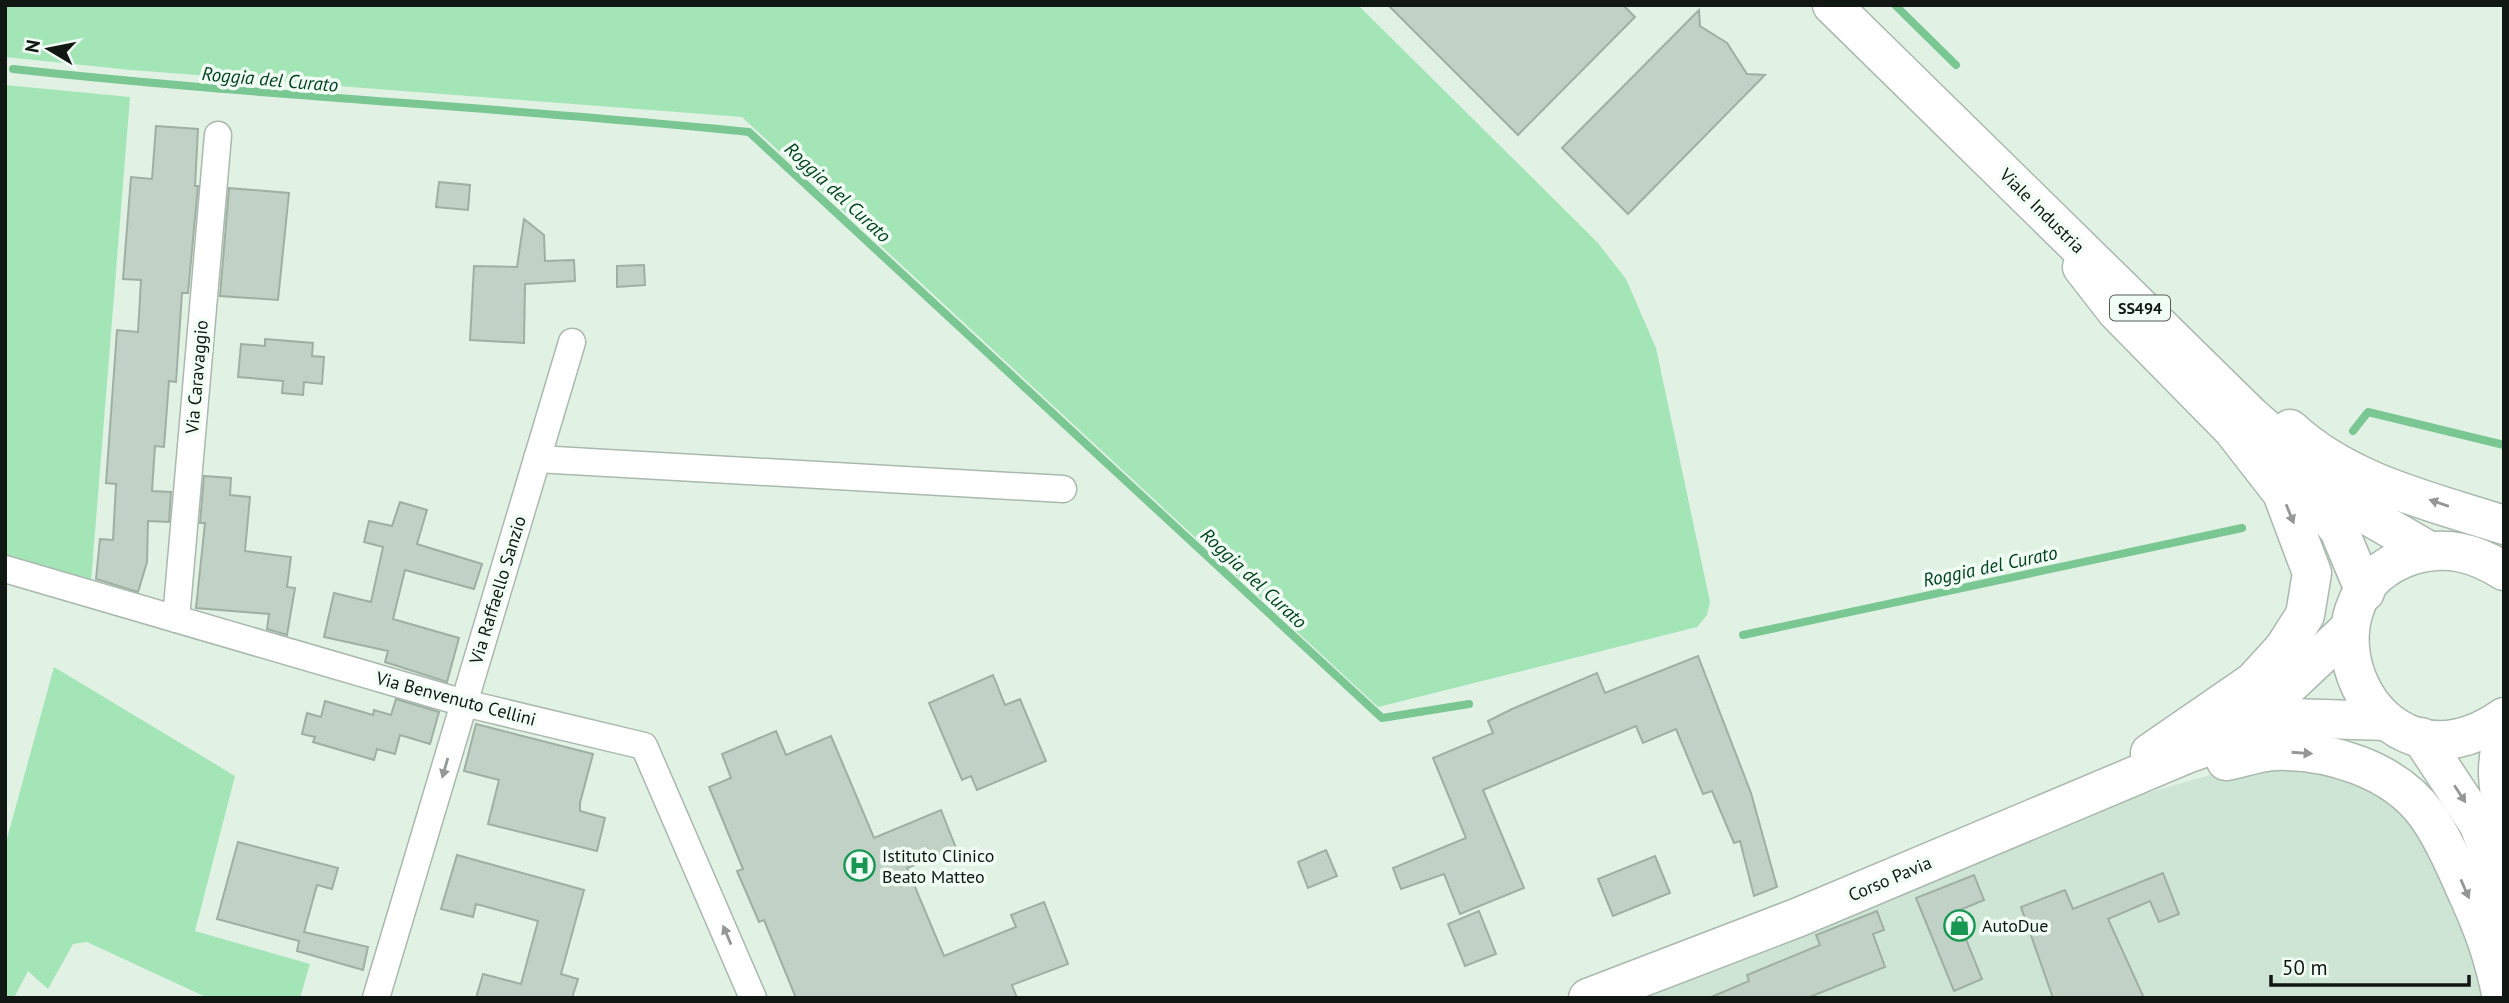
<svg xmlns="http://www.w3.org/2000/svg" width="2509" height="1003" viewBox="0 0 2509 1003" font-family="'PT Sans',sans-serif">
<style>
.built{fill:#cee4d4}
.green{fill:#a3e5b7}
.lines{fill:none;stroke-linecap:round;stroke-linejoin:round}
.stream{stroke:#7bc793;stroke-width:8}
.building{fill:#c1d1c5;stroke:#9fafa3;stroke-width:2}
.street-casing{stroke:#a9b9ad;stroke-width:29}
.secondary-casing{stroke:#a9b9ad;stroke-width:41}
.primary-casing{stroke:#a9b9ad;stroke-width:41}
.street{stroke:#fff;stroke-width:26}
.secondary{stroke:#fff;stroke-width:38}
.primary{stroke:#fff;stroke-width:38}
.oneway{fill:#949795}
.labels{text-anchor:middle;stroke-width:7;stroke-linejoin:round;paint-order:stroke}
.shield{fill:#f1fef4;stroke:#545c56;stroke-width:2}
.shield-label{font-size:16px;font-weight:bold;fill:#111713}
.street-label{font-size:18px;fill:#111713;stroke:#f1fef4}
.poi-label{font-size:18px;fill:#111713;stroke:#f1fef4;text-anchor:start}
.water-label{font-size:19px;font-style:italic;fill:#034121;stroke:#f1fef4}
</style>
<rect width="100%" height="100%" fill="#e1f2e5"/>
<!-- built -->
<path class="built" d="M2245,769L2346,771L2414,817L2439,862L2489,998H1636L2130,798L2210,775Z"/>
<!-- green -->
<g class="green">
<path d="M5,5H1358L1598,243L1626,279L1656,348L1710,602L1707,615L1697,627L1378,707L742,117L131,70L5,57Z"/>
<path d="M5,85L130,97L91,582L5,559Z"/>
<path d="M54,667L235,776L195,931L310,964L300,998H208L87,942L73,944L48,989L28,971L14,998H5V846Z"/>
</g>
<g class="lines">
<!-- stream -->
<g class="stream">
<path d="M1895,5L1956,65"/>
<path d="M13,69C258,96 504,107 749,132L1382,718L1469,704"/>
<path d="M2353,431L2368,412L2504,445"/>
<path d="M1743,635L2242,528"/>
</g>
</g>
<!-- building -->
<g class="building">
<path d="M1388,5H1623L1635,17L1518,135Z"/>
<path d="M1699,10L1700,26L1727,43L1747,74L1765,75L1628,214L1562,148Z"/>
<path d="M156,126L198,129L195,186H198L188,293H182L176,382L169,381L164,447L155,446L152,491L171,492L169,522L148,521L147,562L138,592L96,579L100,539L113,540L116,484L106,483L117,330L138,332L141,280L123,279L131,177L152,179Z"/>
<path d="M439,182L470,185L468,210L436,207Z"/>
<path d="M229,188L289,193L278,300L220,296Z"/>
<path d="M524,219L544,235L545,261L574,260L575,281L525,284L524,343L470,340L474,266L517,267Z"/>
<path d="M644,265L645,285L617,287V266Z"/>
<path d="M265,339L313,343L312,356L324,357L322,384L304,382L303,395L282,393L283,381L238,377L241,344L265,346Z"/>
<path d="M204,476L231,478L230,495L250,497L245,551L291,557L287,587L295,588L287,635L267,629L269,614L196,608L205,523H200Z"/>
<path d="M400,502L427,510L417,544L482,564L474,589L405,570L393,619L459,638L447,682L385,662L388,651L324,637L334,593L371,602L383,547L364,542L369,521L392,526Z"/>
<path d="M1698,656L1751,793L1777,887L1754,896L1740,841L1734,843L1712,791L1703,794L1676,729L1643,743L1636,726L1483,790L1524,888L1460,914L1444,874L1401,889L1393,868L1466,838L1433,758L1493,733L1488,721L1512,709L1597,673L1605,693Z"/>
<path d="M993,675L1005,705L1020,699L1046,761L977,790L971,776L962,780L929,703Z"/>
<path d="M396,699L439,712L430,744L400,735L395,754L377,749L374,760L313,742L315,737L302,734L307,713L321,717L325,701L373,715L374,710L391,715Z"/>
<path d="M476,724L593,754L580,803V811L605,818L597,851L488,824L499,780L464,771Z"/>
<path d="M776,731L786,755L831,736L874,838L941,810L956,848L907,868L944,956L1016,927L1011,915L1044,902L1068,964L1012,985L1017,998H796L764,920L759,922L737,871L743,869L709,787L731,778L722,754Z"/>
<path d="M238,842L338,868L332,889L317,885L304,932L368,947L363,970L297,951L299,941L217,919Z"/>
<path d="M1326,850L1337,876L1308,888L1298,862Z"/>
<path d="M457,855L584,890L561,974L578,979L572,998H476L483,974L521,984L538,921L476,904L473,917L441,909Z"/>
<path d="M1655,856L1670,893L1613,916L1598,879Z"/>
<path d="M2163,873L2179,914L2159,922L2150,901L2108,919L2144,998H2053L2021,907L2065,890L2073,909Z"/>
<path d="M1974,875L1984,900L1955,912L1982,979L1954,991L1916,898Z"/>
<path d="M1479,911L1496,954L1465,966L1448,924Z"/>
<path d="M1877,911L1884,930L1873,934L1885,967L1807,998H1709L1749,981L1747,975L1820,945L1816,935Z"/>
</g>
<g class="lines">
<defs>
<g id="street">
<path d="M537,459L1063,489"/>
<path d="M5,569L464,703L644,746L753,998"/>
<path d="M176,619L218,135"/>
<path d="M376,998L572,342"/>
</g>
<g id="secondary">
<path d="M2082,267L2117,312L2233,430L2282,493L2312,573L2305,615L2284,648L2253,682L2150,753"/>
<path d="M2290,429C2348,483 2430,501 2504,525"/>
<path d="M2234,723L2282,692L2350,628"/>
<path d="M2226,761C2242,758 2258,752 2274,751C2327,749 2394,769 2427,815C2442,836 2454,863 2464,886C2483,927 2493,954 2502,998"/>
<path d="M1588,998L1799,917L2189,753L2291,718L2387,721"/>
</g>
<g id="primary">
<path d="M1832,5L2251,416L2355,508L2429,551"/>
<path d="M2308,490L2339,530L2365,592"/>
<path d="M2504,571C2475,553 2447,545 2413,555C2284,595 2371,810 2504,717"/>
<path d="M2504,734C2495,764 2497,785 2504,815"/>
<path d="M2421,737L2479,825L2492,861L2504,921"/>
</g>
</defs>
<!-- street casing -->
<use href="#street" class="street-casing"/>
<!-- secondary casing -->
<use href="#secondary" class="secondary-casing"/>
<!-- primary casing -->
<use href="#primary" class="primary-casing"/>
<!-- street -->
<use href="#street" class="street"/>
<!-- secondary -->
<use href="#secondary" class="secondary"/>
<!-- primary -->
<use href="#primary" class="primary"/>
</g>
<!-- one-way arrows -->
<defs><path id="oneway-solid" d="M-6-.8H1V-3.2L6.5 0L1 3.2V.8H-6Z" transform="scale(1.75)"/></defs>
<g class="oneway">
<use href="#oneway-solid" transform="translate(2439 503) rotate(-161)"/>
<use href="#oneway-solid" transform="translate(2290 514) rotate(68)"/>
<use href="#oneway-solid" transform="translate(2302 753) rotate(4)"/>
<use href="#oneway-solid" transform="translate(445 768) rotate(106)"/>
<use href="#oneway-solid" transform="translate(2460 794) rotate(57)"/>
<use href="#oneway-solid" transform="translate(2465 889) rotate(66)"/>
<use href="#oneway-solid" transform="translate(727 935) rotate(-113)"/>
</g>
<!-- icons -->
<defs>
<symbol id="hospital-ring" viewBox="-11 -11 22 22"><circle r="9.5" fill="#f1fef4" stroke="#179654" stroke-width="1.5"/><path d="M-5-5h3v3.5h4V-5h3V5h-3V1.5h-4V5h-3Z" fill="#179654"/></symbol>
<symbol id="shop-ring" viewBox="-11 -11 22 22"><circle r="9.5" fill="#f1fef4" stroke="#179654" stroke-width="1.5"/><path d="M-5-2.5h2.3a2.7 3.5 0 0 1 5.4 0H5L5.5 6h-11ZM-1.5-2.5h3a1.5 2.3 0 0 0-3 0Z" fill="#179654"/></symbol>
</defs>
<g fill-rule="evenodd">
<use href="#hospital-ring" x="842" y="848" width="35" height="35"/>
<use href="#shop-ring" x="1942" y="908" width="35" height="35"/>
</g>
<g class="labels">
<!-- shield labels -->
<rect class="shield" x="2110" y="295.5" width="60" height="25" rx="5"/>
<g class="shield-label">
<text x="2140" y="314">SS494</text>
</g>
<!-- street labels -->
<g class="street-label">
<text transform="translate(2042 211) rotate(45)" y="6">Viale Industria</text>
<text transform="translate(197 377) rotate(-85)" y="6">Via Caravaggio</text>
<text transform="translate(498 590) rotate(-73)" y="6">Via Raffaello Sanzio</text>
<text transform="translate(456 699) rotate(15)" y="6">Via Benvenuto Cellini</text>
<text transform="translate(1890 879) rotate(-23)" y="6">Corso Pavia</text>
</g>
<!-- poi labels -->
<g class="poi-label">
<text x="882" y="862">Istituto Clinico<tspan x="882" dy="21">Beato Matteo</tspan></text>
<text x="1982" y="932">AutoDue</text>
</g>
<!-- water labels -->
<g class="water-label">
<text transform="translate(270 79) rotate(5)" y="7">Roggia del Curato</text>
<text transform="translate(838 192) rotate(43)" y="7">Roggia del Curato</text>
<text transform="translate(1990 566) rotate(-12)" y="7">Roggia del Curato</text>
<text transform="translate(1254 578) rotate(43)" y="7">Roggia del Curato</text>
</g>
</g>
<!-- border -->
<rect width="2509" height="1003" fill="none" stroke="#111713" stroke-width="14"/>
<!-- north arrow -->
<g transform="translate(49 49) rotate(280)" stroke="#f1fef4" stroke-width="5" paint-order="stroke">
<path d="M0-5L12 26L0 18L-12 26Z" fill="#111713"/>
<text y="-10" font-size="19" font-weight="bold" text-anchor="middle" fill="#111713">N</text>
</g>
<!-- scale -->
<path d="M2271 975v10h198v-10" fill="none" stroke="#111713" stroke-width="3.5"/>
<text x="2282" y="975" font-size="21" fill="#111713" stroke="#f1fef4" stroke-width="5" paint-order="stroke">50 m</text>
</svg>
